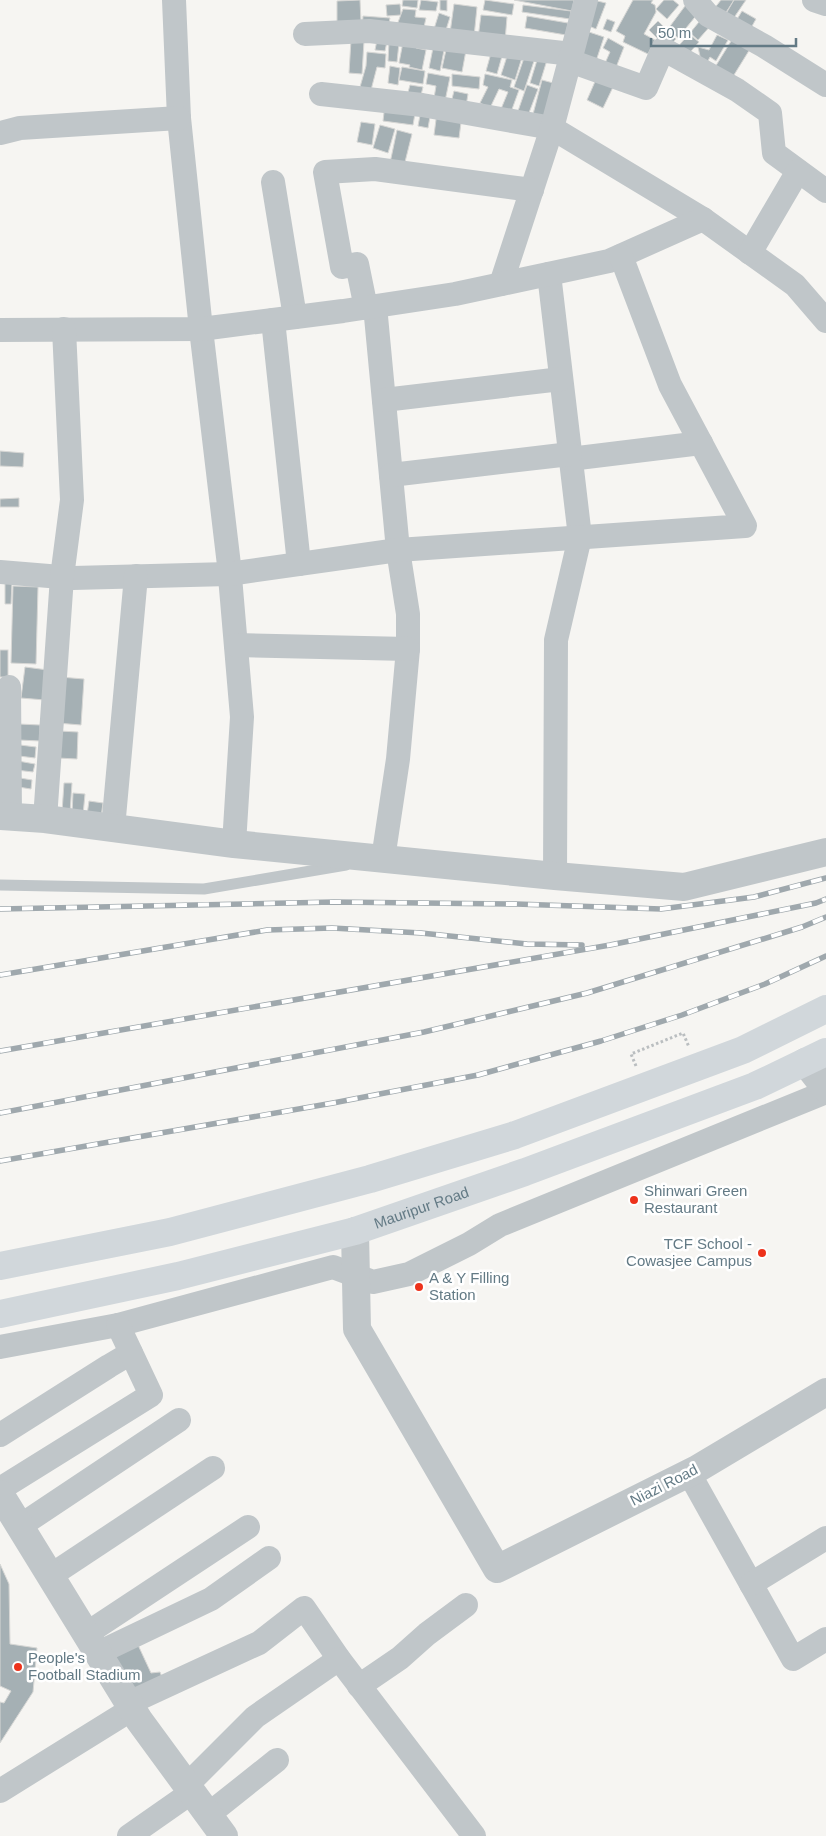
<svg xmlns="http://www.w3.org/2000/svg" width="826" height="1836" viewBox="0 0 826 1836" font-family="Helvetica,sans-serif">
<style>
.building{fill:#a5b0b4;stroke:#d7d7d5}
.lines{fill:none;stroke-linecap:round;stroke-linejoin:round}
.path{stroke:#babec0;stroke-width:3;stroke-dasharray:2.5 2.5;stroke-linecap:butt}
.service{stroke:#c0c6c9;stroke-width:11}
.minor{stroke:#c0c6c9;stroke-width:24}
.tertiary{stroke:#c0c6c9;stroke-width:28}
.trunk{stroke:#d1d7db;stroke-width:28}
.rail-casing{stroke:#9fa8ad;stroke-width:5.5}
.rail{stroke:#fff;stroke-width:4;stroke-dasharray:11;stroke-linecap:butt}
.poi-dot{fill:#ed321b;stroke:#fff;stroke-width:2}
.labels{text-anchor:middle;stroke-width:5;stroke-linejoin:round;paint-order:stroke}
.poi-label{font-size:15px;fill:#637a85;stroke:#fff;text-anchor:start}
.street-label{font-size:15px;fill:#637a85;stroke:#fff}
</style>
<rect width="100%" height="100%" fill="#f6f5f2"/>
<!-- building -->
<g class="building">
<path d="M360,0L361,22H337V1Z"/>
<path d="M403,0H418L417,8L402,6Z"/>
<path d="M421,0L438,2L436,11L419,10Z"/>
<path d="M440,0H447V11L440,10Z"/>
<path d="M485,0L514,4L512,15L483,10Z"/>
<path d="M514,0H574L572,11Z"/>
<path d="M593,0L606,3L596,29L584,24Z"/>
<path d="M653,0L651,3L655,5L656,12L644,34L655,40L648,54L623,42L625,36L616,31L633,0Z"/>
<path d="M664,0H673L679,5L667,19L656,9Z"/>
<path d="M721,0H734L723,17L713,10Z"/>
<path d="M734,0H746L731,22L724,17Z"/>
<path d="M688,2L699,12L678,38L668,29Z"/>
<path d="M400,4L401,15L387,16L386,5Z"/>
<path d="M454,4L477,7L474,37L450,33Z"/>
<path d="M523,5L571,11L570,19L522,12Z"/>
<path d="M403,9L416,10L415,17L426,18L424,27L397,25Z"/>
<path d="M742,11L756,19L747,35L733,26Z"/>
<path d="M439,13L450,17L445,33L434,29Z"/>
<path d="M481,15L507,17L505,41L478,38Z"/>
<path d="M363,16L390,18L388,27L362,30Z"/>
<path d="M527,16L568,23L566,35L525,28Z"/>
<path d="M703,17L712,24L698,40L690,33Z"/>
<path d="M607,19L615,22L611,32L603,29Z"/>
<path d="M658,21L676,39L667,48L649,30Z"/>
<path d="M583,30L604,37L594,67L573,59Z"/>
<path d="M689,34L699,42L685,58L675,50Z"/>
<path d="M378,35L388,37L385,51L375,50Z"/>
<path d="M717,35L728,40L716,61L710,57L703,70L698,47L709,50Z"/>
<path d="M404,37L416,48L426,50L422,70L409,67L410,65L399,63Z"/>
<path d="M608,38L624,47L615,70H602L610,52L603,48Z"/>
<path d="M733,38L750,49L729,83L712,72Z"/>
<path d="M351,40L364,41L362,74L349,73Z"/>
<path d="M448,41L467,45L462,72L442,68Z"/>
<path d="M389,42L399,43L397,62L388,61Z"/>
<path d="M434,43L445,45L440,71L429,68Z"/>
<path d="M493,46L504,49L497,74L486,71Z"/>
<path d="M509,50L523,54L515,80L501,75Z"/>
<path d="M367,52L386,54L385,68L377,67L371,90L360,87L366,66Z"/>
<path d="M538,57L547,60L539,86L530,83Z"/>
<path d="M524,58L534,61L524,91L514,87Z"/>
<path d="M390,66L400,68L398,85L388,83Z"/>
<path d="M402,67L425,71L423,84L399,80Z"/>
<path d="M428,73L450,77L444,106L433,104L436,86L426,84Z"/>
<path d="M452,74L480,77L479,89L452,86Z"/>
<path d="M485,74L512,80L510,87L519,90L511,112L501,109L508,92L499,89L490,108L480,103L488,87L483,85Z"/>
<path d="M597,77L614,85L603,108L587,100Z"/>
<path d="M542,80L557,84L547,122L532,118Z"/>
<path d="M410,85L423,87L420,99L407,96Z"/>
<path d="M527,85L538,89L527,118L517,114Z"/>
<path d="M454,91L468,94L466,106L451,103Z"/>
<path d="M385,104L416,108L413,125L383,121Z"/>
<path d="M421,110L431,111L428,128L418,126Z"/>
<path d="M437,112L462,115L459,138L434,135Z"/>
<path d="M361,122L375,124L372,145L357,142Z"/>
<path d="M380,125L395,129L388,153L373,148Z"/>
<path d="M397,130L412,134L404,166L390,163Z"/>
<path d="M0,451L24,453L23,467L0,466Z"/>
<path d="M19,498V507H0V499Z"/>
<path d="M5,582H12L11,604H5Z"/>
<path d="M13,586L38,587L36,664L11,663Z"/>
<rect x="0" y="650" width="8" height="27"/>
<path d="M25,667L48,670L45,700L21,698Z"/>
<path d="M60,677L84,679L81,725L57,723Z"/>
<path d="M19,724L40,725V741L19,740Z"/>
<path d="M59,731L78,732L77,759L58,758Z"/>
<path d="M20,745L36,747L35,758L19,756Z"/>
<path d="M18,761L35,764L33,772L16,770Z"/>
<path d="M14,777L32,780L31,789L12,786Z"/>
<path d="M64,783H72L70,813L62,812Z"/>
<path d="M73,793L85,794L83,815L72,814Z"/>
<path d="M89,801L103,803L101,817L87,815Z"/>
<path d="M0,1564L9,1584L10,1644L37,1648L33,1692L0,1743V1702L4,1703L11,1691L0,1686Z"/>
<path d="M138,1645L151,1673L160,1672L164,1683L131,1696L110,1657Z"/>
</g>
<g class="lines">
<!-- path -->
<path class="path" d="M636,1066L631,1054L683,1033L689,1047"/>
<!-- service -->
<path class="service" d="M0,885L204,889L346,865"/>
<!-- minor -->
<g class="minor">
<path d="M174,0L179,118L201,329L229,565L242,717L234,844"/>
<path d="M695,0L708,15L764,46L826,85"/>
<path d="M814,0L826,4"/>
<path d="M305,34L369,31L572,54"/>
<path d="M570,61L646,88L663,49L737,90L770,113L774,153L826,191"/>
<path d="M321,94L422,105L552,128L703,219L795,285L826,321"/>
<path d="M0,133L20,128L179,118"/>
<path d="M273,182L295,317"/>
<path d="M750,253L798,171"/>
<path d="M549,274L580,537L556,640L555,876"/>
<path d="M501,284L552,128L586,0"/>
<path d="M375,306L398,550L408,614V649L398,759L383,859"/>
<path d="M366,308L357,264L342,267L325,172L375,169L532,190"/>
<path d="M273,320L299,564"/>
<path d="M0,330L201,329L343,311L455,294L609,261L703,219"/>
<path d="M384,400L561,379"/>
<path d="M570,459L701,443"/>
<path d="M391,475L570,454"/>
<path d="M0,572L73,578L229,574L398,550L745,526L670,385L621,256"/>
<path d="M236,645L408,649"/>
<path d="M9,687L10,816"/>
<path d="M45,819L62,577L72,500L64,329"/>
<path d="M113,828L136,576"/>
<path d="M0,1347L118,1325L333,1267L373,1282L409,1274L469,1244L500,1225L826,1092"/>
<path d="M0,1435L109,1366L131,1353"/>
<path d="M689,1473L793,1659L826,1639"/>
<path d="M0,1489L151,1395L118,1325"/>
<path d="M20,1526L179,1420"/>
<path d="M50,1576L213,1468"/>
<path d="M751,1584L826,1538"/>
<path d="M86,1634L248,1527"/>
<path d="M98,1653L211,1599L269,1558"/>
<path d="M359,1686L400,1658L427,1634L466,1605"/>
<path d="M129,1703L259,1643L304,1608L339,1659L474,1836"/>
<path d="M187,1785L255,1717L339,1659"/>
<path d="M0,1791L132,1709"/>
<path d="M209,1814L277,1760"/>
<path d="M129,1836L192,1792"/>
</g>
<!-- tertiary -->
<g class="tertiary">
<path d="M0,816L45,819L234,844L555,876L684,887L826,852"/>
<path d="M805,1062L826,1089"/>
<path d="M355,1231L357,1329L497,1569L697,1469L826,1392"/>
<path d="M0,1494L139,1720L224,1836"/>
</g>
<!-- trunk -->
<g class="trunk">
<path d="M0,1266L170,1232L370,1179L515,1135L743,1050L826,1009"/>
<path id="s1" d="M0,1314L178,1276L355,1231L525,1172L755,1086L826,1052"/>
</g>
<defs>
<g id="rail">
<path d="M0,909L334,902L516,904L661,909L754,897L826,878"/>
<path d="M0,975L267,930L332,928L421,933L527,944L582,945"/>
<path d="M0,1051L610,945L816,903L826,899"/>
<path d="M0,1113L424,1032L587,993L802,927L826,917"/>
<path d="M0,1161L333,1103L478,1075L601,1041L682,1015L765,984L826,956"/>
</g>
</defs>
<!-- rail casing -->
<use href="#rail" class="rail-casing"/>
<!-- rail -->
<use href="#rail" class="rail"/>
</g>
<!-- markers -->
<g class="poi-dot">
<circle cx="634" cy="1200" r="5"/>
<circle cx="762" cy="1253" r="5"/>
<circle cx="419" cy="1287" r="5"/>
<circle cx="18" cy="1667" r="5"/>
</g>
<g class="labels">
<!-- poi labels -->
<g class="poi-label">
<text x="644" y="1196">Shinwari Green<tspan x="644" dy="17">Restaurant</tspan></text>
<text x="752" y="1249" text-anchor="end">TCF School -<tspan x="752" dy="17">Cowasjee Campus</tspan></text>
<text x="429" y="1283">A &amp; Y Filling<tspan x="429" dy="17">Station</tspan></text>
<text x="28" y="1663">People's<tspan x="28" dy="17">Football Stadium</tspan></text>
</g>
<!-- street labels -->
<g class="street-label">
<text dy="5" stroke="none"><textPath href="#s1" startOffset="435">Mauripur Road</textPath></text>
<text transform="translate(664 1485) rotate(-27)" y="5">Niazi Road</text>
</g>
</g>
<!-- scale -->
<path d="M651 38v8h145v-8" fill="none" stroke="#637a85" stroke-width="2.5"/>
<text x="658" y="38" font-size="15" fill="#637a85" stroke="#ffffff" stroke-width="4" paint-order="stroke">50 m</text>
</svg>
